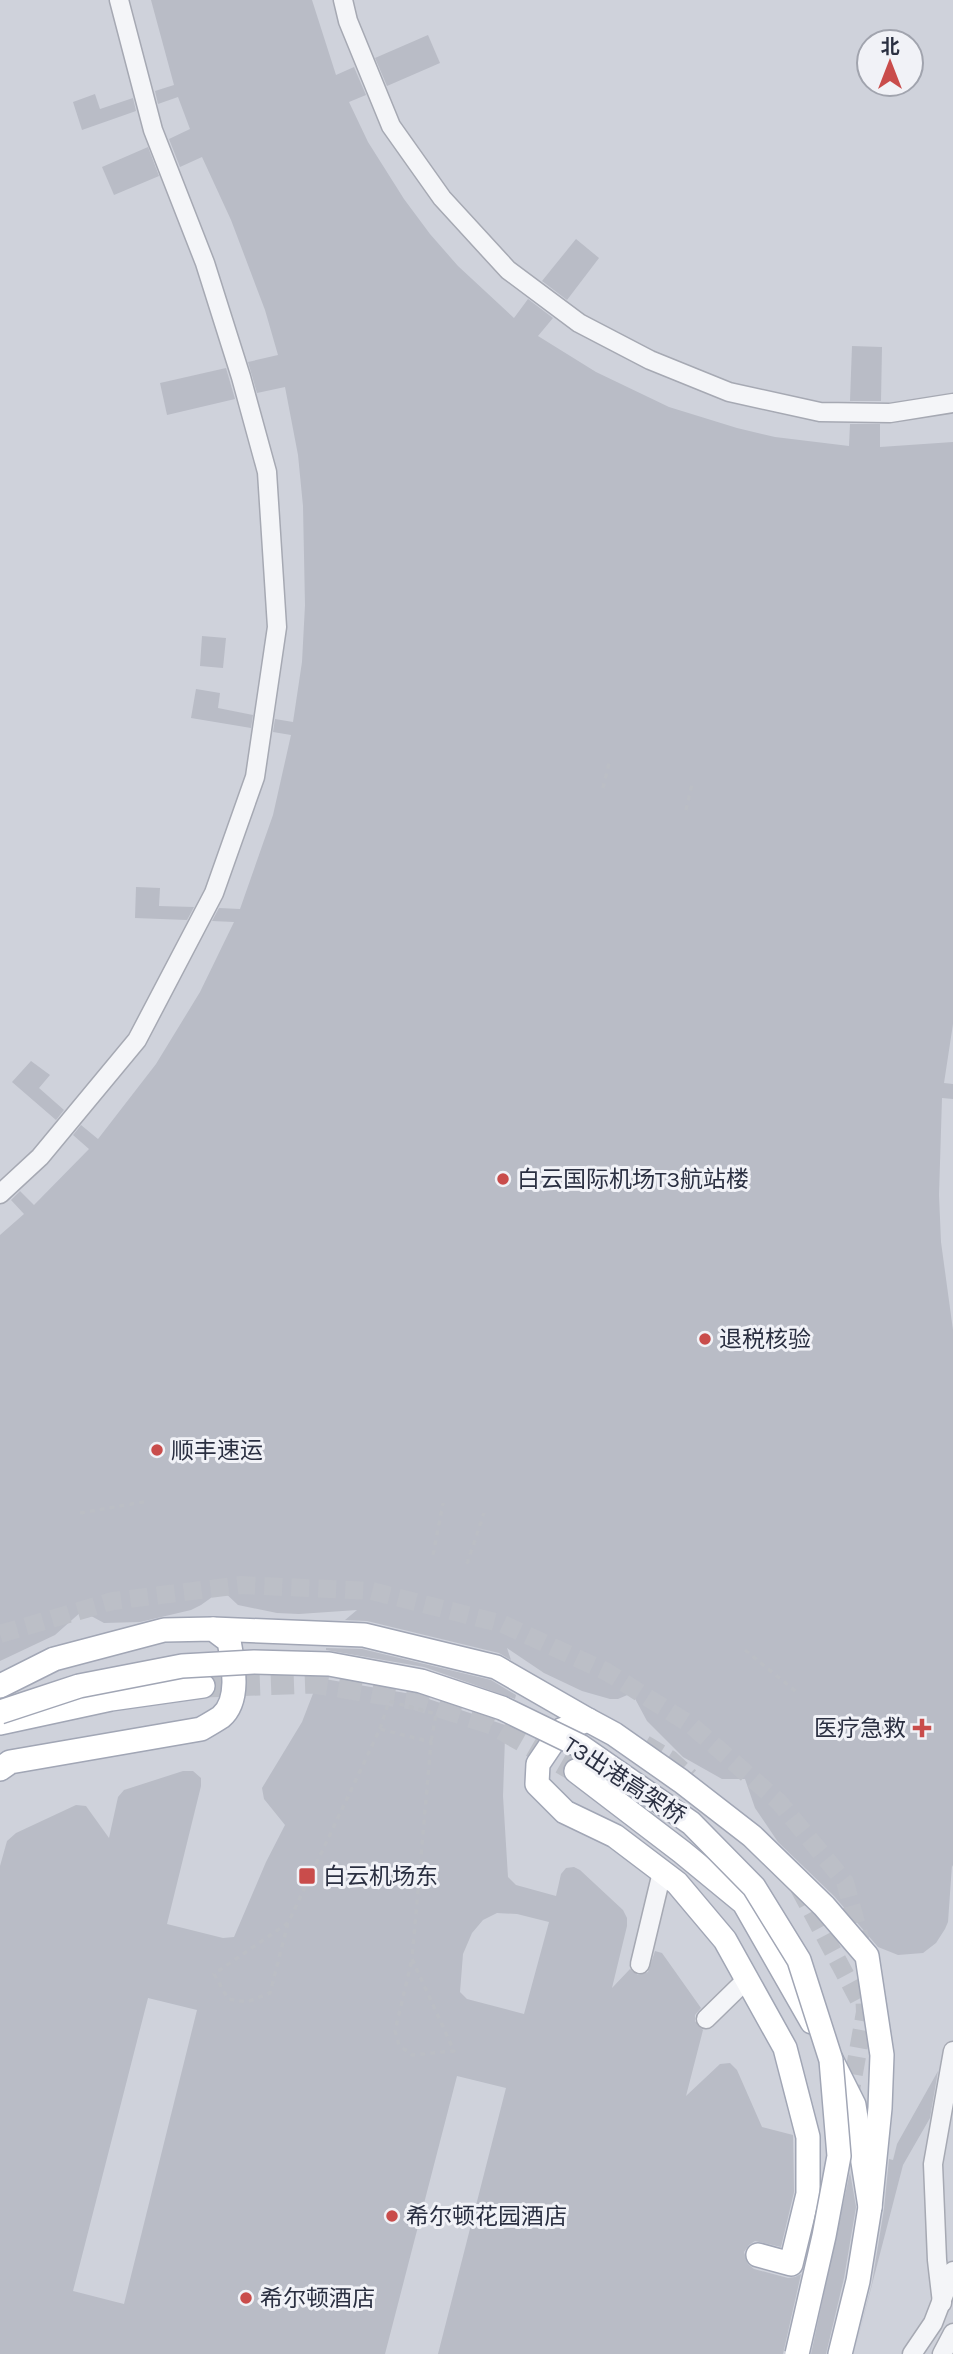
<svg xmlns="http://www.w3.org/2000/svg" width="953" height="2354" viewBox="0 0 953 2354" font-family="Karla,'Noto Sans SC',sans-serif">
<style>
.built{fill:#cfd2db;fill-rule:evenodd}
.building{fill:#b9bcc6;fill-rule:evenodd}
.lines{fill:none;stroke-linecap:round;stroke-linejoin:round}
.minor-tunnel{stroke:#bcbfc7;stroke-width:18;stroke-dasharray:18 9;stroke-linecap:butt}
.major-tunnel{stroke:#bcbfc7;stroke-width:23;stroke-dasharray:23 11;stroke-linecap:butt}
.minor-casing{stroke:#a6a9b3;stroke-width:21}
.major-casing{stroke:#a1a6b5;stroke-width:26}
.path{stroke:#bbbec5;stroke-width:3.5;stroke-dasharray:5 5;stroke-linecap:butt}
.minor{stroke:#f4f5f8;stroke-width:18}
.major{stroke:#fff;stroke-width:23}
.major-bridge-casing{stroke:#a1a6b5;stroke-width:26;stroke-linecap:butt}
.major-bridge{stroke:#fff;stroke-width:23}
.poi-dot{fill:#c94c4b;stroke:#f1f2f7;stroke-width:2.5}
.labels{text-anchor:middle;stroke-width:6;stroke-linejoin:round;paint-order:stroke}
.poi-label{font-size:23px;fill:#2a2f41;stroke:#f1f2f7;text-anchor:start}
.street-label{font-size:23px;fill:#2a2f41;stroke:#f1f2f7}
</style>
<rect width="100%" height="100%" fill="#e1e3e9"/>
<!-- built -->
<path class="built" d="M0,0H953V2354H0ZM869,42H911V84H869Z"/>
<!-- building -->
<g class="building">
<path d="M151,0H312L336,75L354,67L366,95L349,102L368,142L404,199L430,234L458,266L514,318L528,299L553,318L538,336L596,372L669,407L737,428L775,437L849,446L850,424H880V447L953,442V1024L944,1083L953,1084V1099L942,1098L939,1195L941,1242L953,1330V1867L952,1865L948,1922L945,1929L936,1943L923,1953L898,1955L878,1947L834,1896L778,1842L755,1808L745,1779H722L683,1757L647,1721L632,1693L618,1699H610L582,1691L544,1673L507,1648L511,1660L499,1653L367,1621L345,1620L357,1610L299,1614L277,1613L238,1605L222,1590L201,1605L191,1610L140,1622L104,1623L82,1611L55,1635L0,1661V1235L24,1214L11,1200L20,1191L34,1205L89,1149L73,1135L81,1125L98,1139L156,1064L200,992L234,922L212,921L219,908L240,909L273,815L291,735L273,732L275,719L293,722L302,662L305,605L303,506L298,455L285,387L257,393L248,362L278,355L265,310L231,220L202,157L180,167L169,139L190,129L178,97L158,104L155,91L174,85Z"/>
<path d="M428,35L440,63L387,86L375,58Z"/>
<path d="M95,94L100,109L133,98L136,111L82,130L73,102Z"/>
<path d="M148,147L159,176L114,195L102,167Z"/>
<path d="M576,239L599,258L567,300L542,281Z"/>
<path d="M852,346L882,347L881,401H850Z"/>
<path d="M226,368L235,399L167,415L160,383Z"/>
<path d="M202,636L226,638L223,668L200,666Z"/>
<path d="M196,689L220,693L218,708L253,715L251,728L191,718Z"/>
<path d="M136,887L160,888L159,906L194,907L187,920L135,918Z"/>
<path d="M31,1061L50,1075L39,1088L64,1110L56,1120L12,1082Z"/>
<path d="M326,1648L362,1649L491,1680L516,1695L515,1699L424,1667L326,1650Z"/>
<path d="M319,1678L417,1695L508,1726L505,1737L503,1796L508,1877L516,1885L556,1896L561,1874L566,1868L574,1867L580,1870L623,1910L627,1918V1926L612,1988L630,1969L638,1975L648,1972L655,1951L662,1953L701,2008L695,2015V2021L703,2030L686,2096L720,2064L730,2063L737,2070L762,2127L793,2135L794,2192L781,2247L755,2241L749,2245L744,2252L748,2264L754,2269L788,2278L795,2277L801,2274L783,2354H438L506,2088L457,2076L385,2354H0V1866L7,1841L16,1833L76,1805L86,1806L109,1838L118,1797L124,1790L183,1771H193L201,1778V1786L167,1924L223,1938L234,1937L266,1862L285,1825L264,1799L262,1788L302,1722ZM497,1913L517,1914L549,1922L524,2014L467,1999L460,1992L463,1954L472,1933L483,1920ZM148,1998L197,2010L124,2304L73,2291Z"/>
<path d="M938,2071L930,2118L903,2165L854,2354L872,2283L884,2209L889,2159L893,2160L897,2144Z"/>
<path d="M850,2172L856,2207L844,2278L826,2354H811Z"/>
</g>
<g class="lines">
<!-- minor-tunnel -->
<g class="minor-tunnel">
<path d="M0,1634L113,1601L241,1585L372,1591L503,1624L607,1672L691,1725L779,1802L845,1882L860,1937L861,1952"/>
<path d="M645,1744L670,1759L690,1777"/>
<path d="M799,1888L862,2006"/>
<path d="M849,2101L865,2012L864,1990"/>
</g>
<!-- major-tunnel -->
<path class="major-tunnel" d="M203,1686L313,1682L417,1699L492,1723L576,1771"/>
<defs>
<g id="minor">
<path d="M343,0L348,21L391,126L442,198L508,270L579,323L650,360L729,392L820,412L890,413L953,403"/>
<path d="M0,1194L40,1157L137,1040L214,893L255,777L277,627L267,472L241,377L205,263L153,130L119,0"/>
<path d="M640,1964L662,1872"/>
<path d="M706,2019L747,1979"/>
<path d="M942,2303L937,2260L933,2164L953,2051"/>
<path d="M912,2354L933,2323L953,2271"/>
<path d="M942,2354L953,2333"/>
</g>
<g id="major">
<path d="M213,1629L364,1635L496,1667L588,1720"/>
<path d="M0,1686L54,1659L164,1630L213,1629L229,1641C233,1663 241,1700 221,1717C215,1721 208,1725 201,1729L10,1762L0,1769"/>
<path d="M0,1723L111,1699L203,1686"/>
<path d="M576,1771L682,1852L744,1903L812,2022"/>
<path d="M831,2059L854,2105L870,2207L858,2281L840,2354"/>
<path d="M758,2255L791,2264L808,2194V2137L785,2048L725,1940L677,1883L615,1836L565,1812L537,1784L538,1764L561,1730L588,1720L614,1734L681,1781L752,1836L824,1906L867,1956L882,2055L880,2108L870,2207"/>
</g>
</defs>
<!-- minor casing -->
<use href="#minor" class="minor-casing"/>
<!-- major casing -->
<use href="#major" class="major-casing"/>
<!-- path -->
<g class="path">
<path d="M603,788L609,763"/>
<path d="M686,810L692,784"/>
<path d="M80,1513L149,1501"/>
<path d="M433,1555L443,1503"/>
<path d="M467,1564L484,1513"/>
<path d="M745,1650L799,1694"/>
<path d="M380,1729L389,1701L436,1714L431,1742"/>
<path d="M288,1923L270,1993L247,2002L228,1999L214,1974L288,1923L380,1729L431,1742L412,1959L454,2051L412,2055L399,2045L395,2031L412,1959"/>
</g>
<!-- minor -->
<use href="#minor" class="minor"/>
<!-- major -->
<use href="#major" class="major"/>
<defs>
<path id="major-bridge" d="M0,1712L79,1686L182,1666L254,1662L329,1664L421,1681L502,1708L580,1746L691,1823L754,1887L799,1960L831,2060L839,2156L824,2236L797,2354"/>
</defs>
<!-- major-bridge casing -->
<use href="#major-bridge" class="major-bridge-casing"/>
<!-- major-bridge -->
<use href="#major-bridge" class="major-bridge"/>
</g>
<!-- markers -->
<g class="poi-dot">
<circle cx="503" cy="1179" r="7"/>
<circle cx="705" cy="1339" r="7"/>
<circle cx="157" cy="1450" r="7"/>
<path d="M918.5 1717.5h7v7h7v7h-7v7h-7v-7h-7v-7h7z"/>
<rect x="298" y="1867" width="18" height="18" rx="3.5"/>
<circle cx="392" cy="2216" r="7"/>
<circle cx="246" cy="2298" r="7"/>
</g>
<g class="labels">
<!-- poi labels -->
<g class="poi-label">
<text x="517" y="1187">白云国际机场T3航站楼</text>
<text x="719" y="1347">退税核验</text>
<text x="171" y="1458">顺丰速运</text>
<text x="906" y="1736" text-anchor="end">医疗急救</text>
<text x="323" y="1884">白云机场东</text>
<text x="406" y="2224">希尔顿花园酒店</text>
<text x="260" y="2306">希尔顿酒店</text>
</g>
<!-- street labels -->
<g class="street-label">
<text transform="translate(625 1780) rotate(33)" y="8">T3出港高架桥</text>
</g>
</g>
<!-- north arrow -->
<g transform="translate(890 63)"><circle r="33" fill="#f1f2f7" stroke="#a1a4ae" stroke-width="2"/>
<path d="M0-5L12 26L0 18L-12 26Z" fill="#c94c4b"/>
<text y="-10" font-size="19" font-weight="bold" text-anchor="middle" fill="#2a2f41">北</text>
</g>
</svg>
